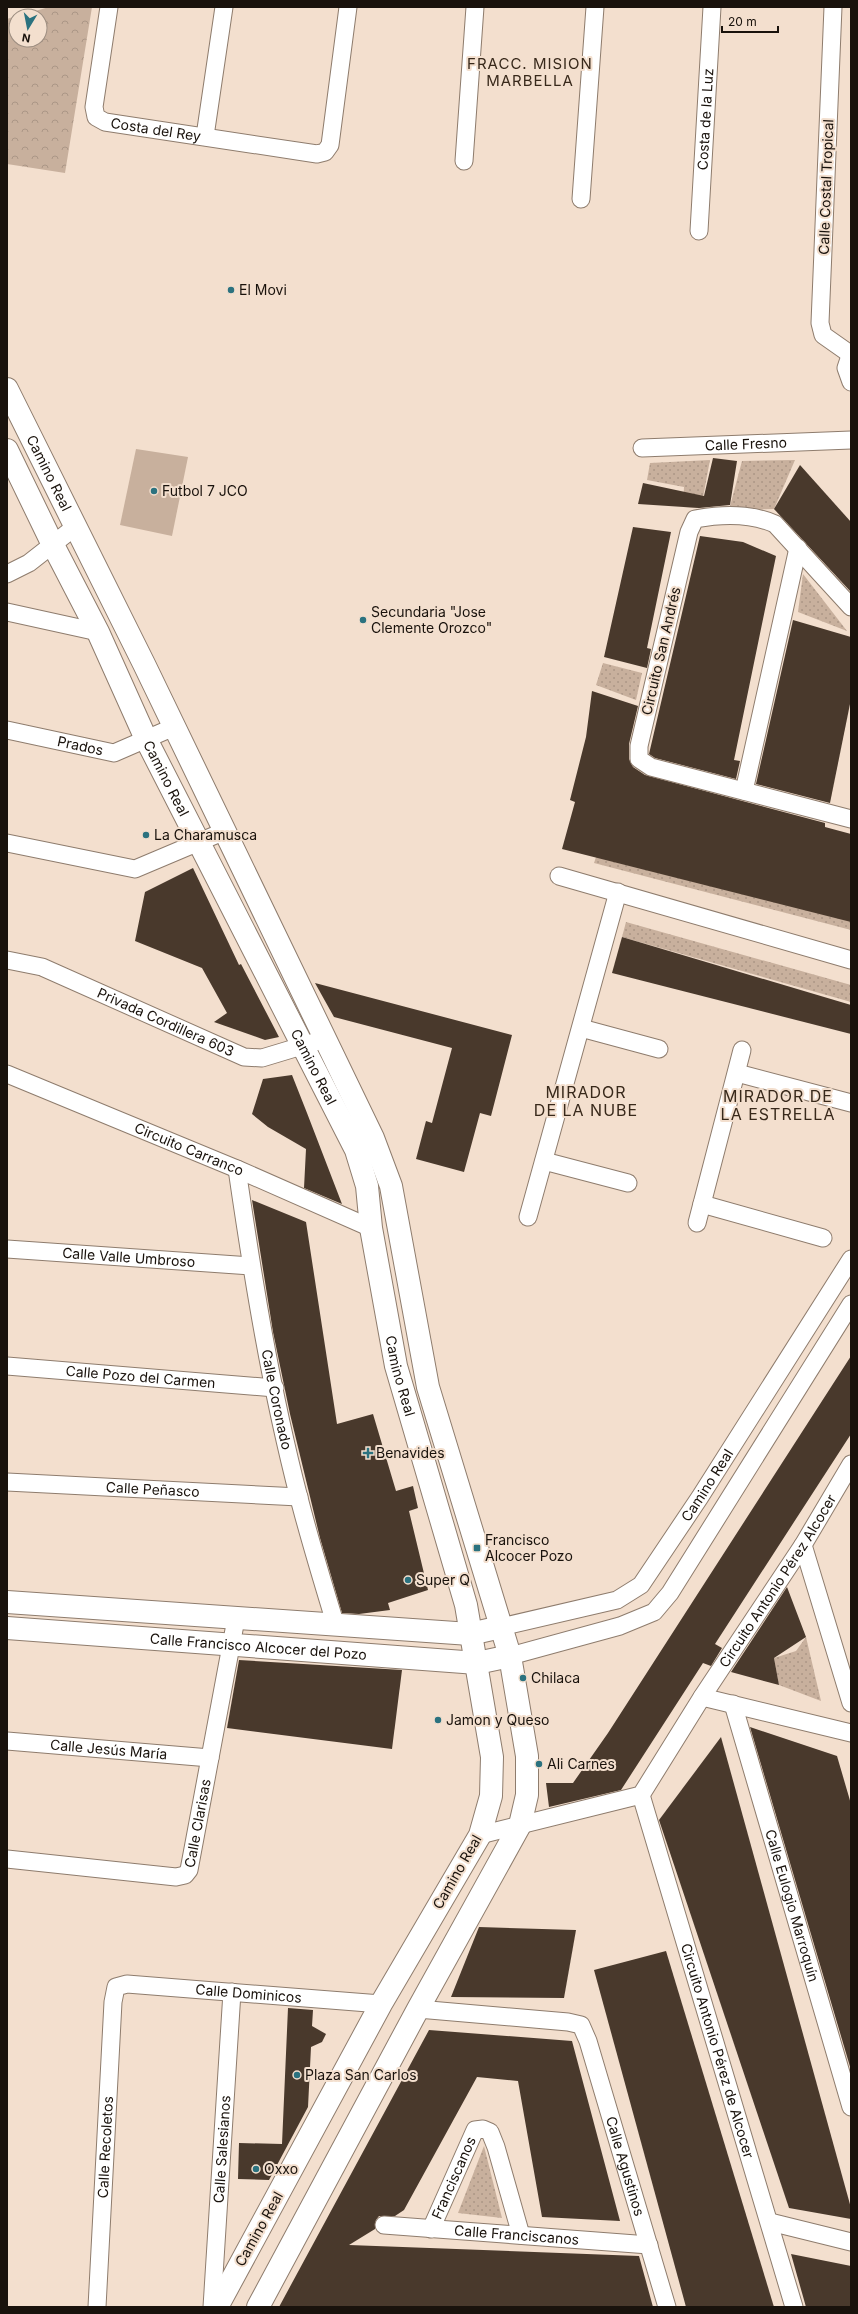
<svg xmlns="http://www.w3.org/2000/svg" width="858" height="2314" viewBox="0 0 858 2314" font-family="Inter,sans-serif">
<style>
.grass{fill:url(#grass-dots)}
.park{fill:url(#park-crowns)}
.pitch{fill:#c8b09d}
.building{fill:#49392c}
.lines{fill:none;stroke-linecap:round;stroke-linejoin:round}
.street-casing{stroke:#8e7c6d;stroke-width:19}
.secondary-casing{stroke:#8e7c6d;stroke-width:24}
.street{stroke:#fff;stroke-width:17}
.secondary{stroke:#fff;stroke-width:22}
.poi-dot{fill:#2b727f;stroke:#f3dfce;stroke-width:1.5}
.labels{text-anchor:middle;stroke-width:4;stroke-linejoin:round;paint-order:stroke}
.street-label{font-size:14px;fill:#19120c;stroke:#f3dfce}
.poi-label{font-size:14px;fill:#19120c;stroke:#f3dfce;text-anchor:start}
.neighbourhood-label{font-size:15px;letter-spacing:1px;fill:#38291b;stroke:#f3dfce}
.quarter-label{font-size:16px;letter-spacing:1px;fill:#38291b;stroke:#f3dfce}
</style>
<defs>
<pattern id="grass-dots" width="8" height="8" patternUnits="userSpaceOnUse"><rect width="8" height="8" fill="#c8b09d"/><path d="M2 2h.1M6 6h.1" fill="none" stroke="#ab9686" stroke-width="1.8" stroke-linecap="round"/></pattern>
<pattern id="park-crowns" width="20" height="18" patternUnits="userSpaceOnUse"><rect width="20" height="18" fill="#c8b09d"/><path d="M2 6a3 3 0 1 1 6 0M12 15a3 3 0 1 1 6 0" fill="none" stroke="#ab9686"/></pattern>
</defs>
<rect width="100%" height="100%" fill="#f3dfce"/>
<!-- grass -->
<g class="grass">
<path d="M710,460L701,508L683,507L684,487L647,480L650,463Z"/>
<path d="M795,460L774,509L729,510L742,461Z"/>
<path d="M803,574L847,631L798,612Z"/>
<path d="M603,663L642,673L636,700L596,685Z"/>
<path d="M598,851L851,919V930L594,863Z"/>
<path d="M626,922L851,985V1002L622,937Z"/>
<path d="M806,1637L821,1701L779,1685L774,1658L796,1651Z"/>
<path d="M484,2146L502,2218L458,2213Z"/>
</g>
<!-- park -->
<path class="park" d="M49,7H92L65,173L7,164V19L16,16V40H40V16H18Z"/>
<!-- pitch -->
<path class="pitch" d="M136,449L188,457L172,536L120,525Z"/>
<!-- building -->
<g class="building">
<path d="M713,458L737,461L730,505L699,508L638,504L643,483L704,496Z"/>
<path d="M800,465L851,522V592L774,509Z"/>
<path d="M633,527L671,532L647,648L651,649L647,668L604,657Z"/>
<path d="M700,536L743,542L776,556L734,760L740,761L736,779L655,758L649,754Z"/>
<path d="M793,620L851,637V699L830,803L756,784Z"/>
<path d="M592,691L638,706L629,744V759L633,767L645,775L825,823V827L851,834V922L562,849L575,802L570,800L586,737Z"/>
<path d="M193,868L239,965L241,964L279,1037L265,1040L214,1022L227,1013L202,968L135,941L145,892Z"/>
<path d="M622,937L851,1005V1034L612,973Z"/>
<path d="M315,983L512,1035L491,1116L480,1113L464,1172L416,1159L426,1121L432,1123L452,1048L334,1017Z"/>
<path d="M292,1075L307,1113L342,1204L304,1188L306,1149L268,1127L252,1114L263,1079Z"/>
<path d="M252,1200L306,1222L337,1424L373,1414L396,1491L413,1486L418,1508L409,1511L428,1590L388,1603L390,1610L359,1614L342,1613L320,1538L290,1414L273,1332Z"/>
<path d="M851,1356V1434L715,1644L722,1648L711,1666L703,1663L621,1790L549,1807L546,1783H573L608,1733Z"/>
<path d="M787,1587L806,1637L774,1658L779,1685L731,1672Z"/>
<path d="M239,1660L402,1670L392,1749L227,1728Z"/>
<path d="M750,1727L837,1756L851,1804V2070Z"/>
<path d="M721,1737L851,2208V2219L789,2208L659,1820Z"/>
<path d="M479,1927L576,1930L564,1998L451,1997Z"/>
<path d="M666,1951L774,2307H686L594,1970Z"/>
<path d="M288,2008L313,2010L312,2026L326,2034L322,2042L311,2047L308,2107L269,2180L238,2179L239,2143L282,2144Z"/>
<path d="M429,2030L572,2041L620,2221L542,2217L518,2081L477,2077L404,2210L395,2216H379L376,2220L375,2229L349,2245L639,2256L653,2307H279Z"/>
<path d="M791,2254L851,2266V2307H806Z"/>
</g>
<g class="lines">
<defs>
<g id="street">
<path id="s1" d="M109,7L94,107L96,117L105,122L317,154L325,152L330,145L348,7"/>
<path d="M833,7L820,323L823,335L850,354"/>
<path d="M205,136L224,7"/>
<path d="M464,161L475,7"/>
<path d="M581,199L595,7"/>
<path id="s2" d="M699,231L712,7"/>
<path d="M851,353L846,368L851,382"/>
<path id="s3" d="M642,448L851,440"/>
<path d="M7,574L29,563L75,527"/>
<path d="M851,607L775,524C750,513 721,514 695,519L689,532L639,746V759L651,767L851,819"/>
<path d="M7,612L98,632"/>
<path id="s4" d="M7,730L114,753L174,727"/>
<path d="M744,791L798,548"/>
<path d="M7,843L135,869L225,831"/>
<path d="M559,876L851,960"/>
<path id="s5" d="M7,960L42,967L244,1057L262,1058L315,1042"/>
<path d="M581,1028L659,1049"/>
<path d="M737,1073L851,1103"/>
<path id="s6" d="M7,1074L237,1169L371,1228"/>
<path d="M544,1161L628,1183"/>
<path id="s7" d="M237,1169C253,1279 271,1390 299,1498C310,1541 323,1583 336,1626"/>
<path d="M702,1204L823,1238"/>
<path d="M528,1217L618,892"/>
<path d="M697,1223L742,1050"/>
<path id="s8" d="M7,1249L251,1266"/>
<path id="s9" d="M7,1366L275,1388"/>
<path id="s10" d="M7,1482L299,1497"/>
<path d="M803,1545L851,1703"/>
<path id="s11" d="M501,1627L617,1600L641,1585L700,1497L851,1259"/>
<path d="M510,1656L620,1626L654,1612L670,1593L851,1304"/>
<path d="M702,1697L851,1733"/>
<path id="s12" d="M733,1704L851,2107"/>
<path id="s13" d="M7,1741L210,1758"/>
<path id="s14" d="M641,1795L794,2307"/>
<path id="s15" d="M480,1835L641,1795L702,1697L803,1545L851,1464"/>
<path id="s16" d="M7,1859L176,1877L185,1875L189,1870L236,1619"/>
<path id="s17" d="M418,2009L568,2022L581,2025L588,2041L667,2307"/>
<path d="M770,2222L851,2242"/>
<path id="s18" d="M384,2225L649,2245"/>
<path id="s19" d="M431,2229L475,2130L483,2129L490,2132L496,2147L521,2235"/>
<path id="s20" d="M97,2307L113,2002L116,1987L127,1984L381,2004"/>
<path id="s21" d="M212,2307L232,1992"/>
</g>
<g id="secondary">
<path id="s22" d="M7,389L144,664L373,1138L391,1186L428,1387L510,1656L527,1756V1795L520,1825L418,2009L258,2307"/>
<path id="s23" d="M7,450L53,545L98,632L146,739L356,1150L367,1186L371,1228L396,1366L466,1605L492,1757L491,1796L480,1835L381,2004L217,2307"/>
<path d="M7,1602L470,1634L501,1627"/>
<path id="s24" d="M7,1628L477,1663L510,1656"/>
</g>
</defs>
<!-- street casing -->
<use href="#street" class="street-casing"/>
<!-- secondary casing -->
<use href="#secondary" class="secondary-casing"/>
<!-- street -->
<use href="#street" class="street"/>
<!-- secondary -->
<use href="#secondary" class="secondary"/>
</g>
<!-- markers -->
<g class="poi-dot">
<circle cx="231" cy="290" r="4"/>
<circle cx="154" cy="491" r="4"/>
<circle cx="363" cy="620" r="4"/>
<circle cx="146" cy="835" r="4"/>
<path d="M366 1447h4v4h4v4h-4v4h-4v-4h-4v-4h4z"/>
<rect x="473" y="1544" width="8" height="8" rx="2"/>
<circle cx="408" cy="1580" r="4"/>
<circle cx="523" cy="1678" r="4"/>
<circle cx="438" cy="1720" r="4"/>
<circle cx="539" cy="1764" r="4"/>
<circle cx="297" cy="2075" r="4"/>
<circle cx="256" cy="2169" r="4"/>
</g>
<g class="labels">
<!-- street labels -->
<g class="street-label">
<text dy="5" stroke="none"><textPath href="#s2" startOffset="112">Costa de la Luz</textPath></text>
<text dy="5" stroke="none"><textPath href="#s1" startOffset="173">Costa del Rey</textPath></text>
<text transform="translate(826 187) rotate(-88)" y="5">Calle Costal Tropical</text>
<text dy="5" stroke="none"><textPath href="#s3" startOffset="104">Calle Fresno</textPath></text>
<text dy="5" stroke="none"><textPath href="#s22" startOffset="94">Camino Real</textPath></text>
<text transform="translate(661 651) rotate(-77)" y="5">Circuito San Andrés</text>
<text dy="5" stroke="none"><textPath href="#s4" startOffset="75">Prados</textPath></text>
<text dy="5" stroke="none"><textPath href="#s23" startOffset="365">Camino Real</textPath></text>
<text dy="5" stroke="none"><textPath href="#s5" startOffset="171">Privada Cordillera 603</textPath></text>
<text dy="5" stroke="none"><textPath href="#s23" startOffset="689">Camino Real</textPath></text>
<text dy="5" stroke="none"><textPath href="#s6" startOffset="197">Circuito Carranco</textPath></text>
<text dy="5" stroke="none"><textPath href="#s8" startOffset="122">Calle Valle Umbroso</textPath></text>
<text dy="5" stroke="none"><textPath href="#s23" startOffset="1013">Camino Real</textPath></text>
<text dy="5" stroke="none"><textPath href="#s9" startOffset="134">Calle Pozo del Carmen</textPath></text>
<text dy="5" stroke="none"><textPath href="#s7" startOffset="234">Calle Coronado</textPath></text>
<text dy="5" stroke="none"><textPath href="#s11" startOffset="267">Camino Real</textPath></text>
<text dy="5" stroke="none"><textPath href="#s10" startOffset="146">Calle Peñasco</textPath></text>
<text dy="5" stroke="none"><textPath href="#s15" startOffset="420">Circuito Antonio Pérez Alcocer</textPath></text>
<text dy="5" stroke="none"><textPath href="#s24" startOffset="252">Calle Francisco Alcocer del Pozo</textPath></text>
<text dy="5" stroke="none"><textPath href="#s13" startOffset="102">Calle Jesús María</textPath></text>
<text dy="5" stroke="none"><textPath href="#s16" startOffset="233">Calle Clarisas</textPath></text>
<text transform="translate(457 1872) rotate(-60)" y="5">Camino Real</text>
<text dy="5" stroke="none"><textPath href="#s12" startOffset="210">Calle Eulogio Marroquín</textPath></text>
<text dy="5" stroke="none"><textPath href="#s20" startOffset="454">Calle Dominicos</textPath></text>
<text dy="5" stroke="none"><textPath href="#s14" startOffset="267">Circuito Antonio Pérez de Alcocer</textPath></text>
<text dy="5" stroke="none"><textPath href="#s20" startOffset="160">Calle Recoletos</textPath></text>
<text dy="5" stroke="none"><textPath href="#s21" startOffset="158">Calle Salesianos</textPath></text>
<text dy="5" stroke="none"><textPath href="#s17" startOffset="312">Calle Agustinos</textPath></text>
<text dy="5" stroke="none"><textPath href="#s19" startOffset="56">Franciscanos</textPath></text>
<text transform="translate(259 2229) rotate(-61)" y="5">Camino Real</text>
<text dy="5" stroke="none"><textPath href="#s18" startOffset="133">Calle Franciscanos</textPath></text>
</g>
<!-- poi labels -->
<g class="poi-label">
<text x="239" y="295">El Movi</text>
<text x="162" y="496">Futbol 7 JCO</text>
<text x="371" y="617">Secundaria "Jose<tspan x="371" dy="16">Clemente Orozco"</tspan></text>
<text x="154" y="840">La Charamusca</text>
<text x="376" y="1458">Benavides</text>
<text x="485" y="1545">Francisco<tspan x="485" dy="16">Alcocer Pozo</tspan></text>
<text x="416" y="1585">Super Q</text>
<text x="531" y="1683">Chilaca</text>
<text x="446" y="1725">Jamon y Queso</text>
<text x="547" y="1769">Ali Carnes</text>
<text x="305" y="2080">Plaza San Carlos</text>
<text x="264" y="2174">Oxxo</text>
</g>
<!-- neighbourhood labels -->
<g class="neighbourhood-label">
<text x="530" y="69">FRACC. MISION<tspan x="530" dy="17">MARBELLA</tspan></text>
</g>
<!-- quarter labels -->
<g class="quarter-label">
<text x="586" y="1098">MIRADOR<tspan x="586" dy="18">DE LA NUBE</tspan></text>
<text x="778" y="1102">MIRADOR DE<tspan x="778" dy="18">LA ESTRELLA</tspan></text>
</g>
</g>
<!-- border -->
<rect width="858" height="2314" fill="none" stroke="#19120c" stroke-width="16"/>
<!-- north arrow -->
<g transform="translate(28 28) rotate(190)"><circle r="19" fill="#f3dfce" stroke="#9c8d80"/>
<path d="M0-3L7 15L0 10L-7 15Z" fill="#2b727f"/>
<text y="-6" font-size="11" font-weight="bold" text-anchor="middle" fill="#19120c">N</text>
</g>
<!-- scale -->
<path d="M722 26v6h56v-6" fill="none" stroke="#19120c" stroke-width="2"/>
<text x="728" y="26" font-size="12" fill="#19120c" stroke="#f3dfce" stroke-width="3" paint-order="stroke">20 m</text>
</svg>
